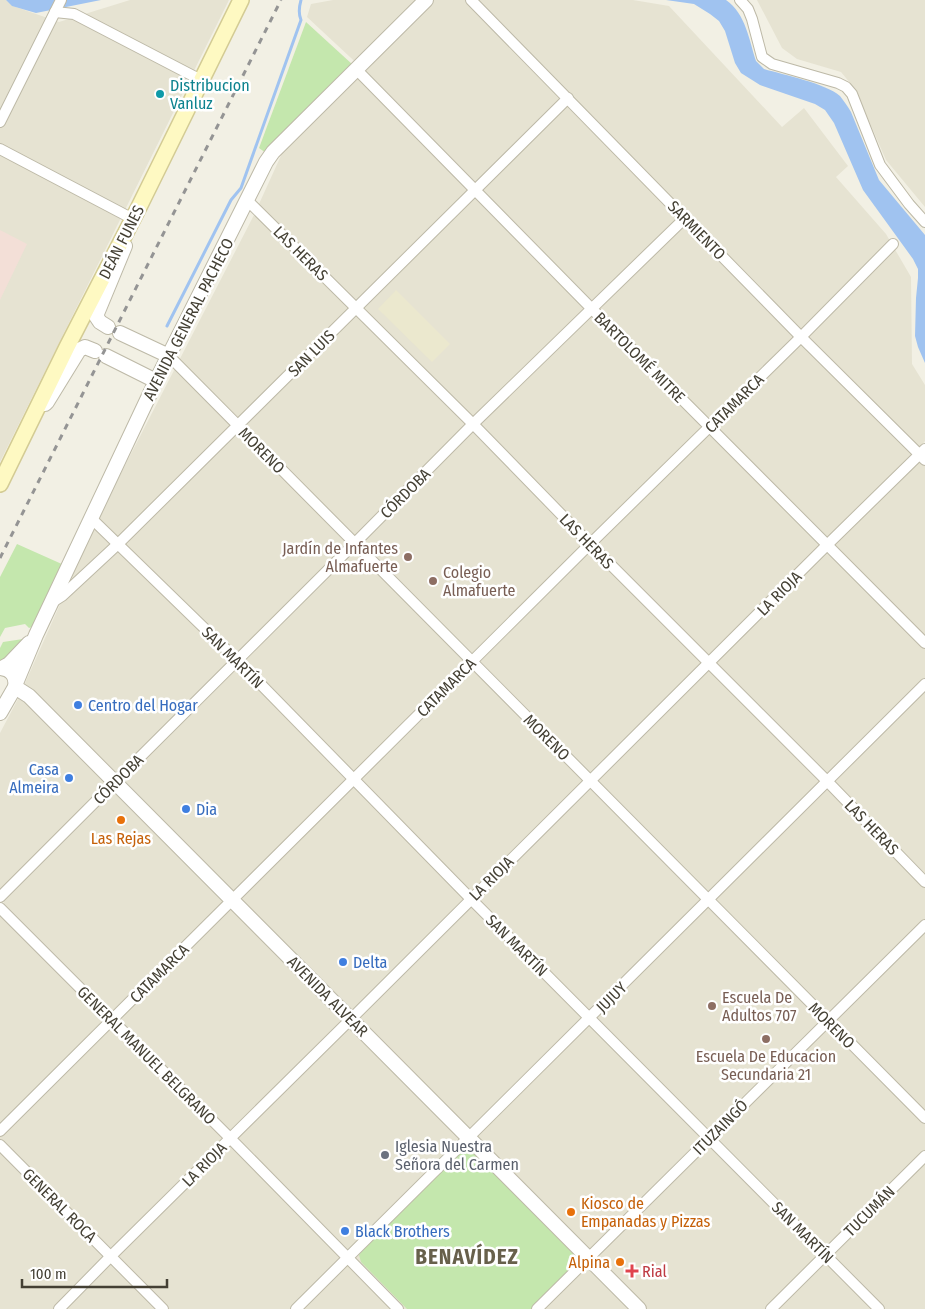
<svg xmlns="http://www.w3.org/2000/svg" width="925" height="1309" viewBox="0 0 925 1309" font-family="'Fira Sans Condensed',sans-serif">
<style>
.residential{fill:#e6e3d2}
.education{fill:#ebe8ce}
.medical{fill:#f3dfd7}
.green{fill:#c4e7ad}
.water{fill:#a0c3f0}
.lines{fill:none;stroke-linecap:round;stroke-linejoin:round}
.stream{stroke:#a0c3f0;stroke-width:3}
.minor-casing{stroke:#bdb9a7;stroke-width:12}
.tertiary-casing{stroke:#bdb9a7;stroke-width:16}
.secondary-casing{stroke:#d3cb94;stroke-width:18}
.minor{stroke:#fff;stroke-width:10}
.tertiary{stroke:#fff;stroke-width:14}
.secondary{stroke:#fef9c2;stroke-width:15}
.rail{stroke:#949494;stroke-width:3;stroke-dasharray:6 6;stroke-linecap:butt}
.culture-dot{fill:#0f9aa8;stroke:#fff;stroke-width:2}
.education-dot{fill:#8d6e63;stroke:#fff;stroke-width:2}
.shop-dot{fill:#3f7fe0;stroke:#fff;stroke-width:2}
.food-dot{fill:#e8710a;stroke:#fff;stroke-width:2}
.worship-dot{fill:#6b7280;stroke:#fff;stroke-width:2}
.health-dot{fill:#e0444e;stroke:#fff;stroke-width:2}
.labels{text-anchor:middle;stroke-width:5;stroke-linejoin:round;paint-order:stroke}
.culture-label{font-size:16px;fill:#0d838f;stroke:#fff;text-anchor:start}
.street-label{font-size:16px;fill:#444034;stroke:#fff}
.education-label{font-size:16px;fill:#785e54;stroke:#fff;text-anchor:start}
.shop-label{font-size:16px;fill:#366cbe;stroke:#fff;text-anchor:start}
.food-label{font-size:16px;fill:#c56008;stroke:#fff}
.worship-label{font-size:16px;fill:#5b616d;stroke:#fff;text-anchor:start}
.health-label{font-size:16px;fill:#be3a42;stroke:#fff;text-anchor:start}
.district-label{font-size:21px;font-weight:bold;letter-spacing:1px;fill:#67604b;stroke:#fff}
</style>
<rect width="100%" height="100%" fill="#f2f0e4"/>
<!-- residential -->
<g class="residential">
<path d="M0,0H6L13,6L59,22L130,0H229L0,462Z"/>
<path d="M333,0H633L669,6L782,127L804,108L848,166L836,177L886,234L911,277L912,364L925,385V441L921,446L925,451V1309H0V907L4,903L0,898V733L18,699L100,514L254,215L284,149L365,71L307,17L311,4Z"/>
<path d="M757,0H925V207L886,160L855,89L841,72L797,59L782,48Z"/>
</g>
<!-- education -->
<path class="education" d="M396,290L450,344L432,362L378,309Z"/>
<!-- medical -->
<path class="medical" d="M0,230L27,244L0,300Z"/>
<!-- green -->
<g class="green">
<path d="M306,22L353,65L266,153L259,148Z"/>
<path d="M17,544L64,565L34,626L29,628L25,624L5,628L0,637V577Z"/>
<path d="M23,639L26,640L8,660L0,662V648L3,642Z"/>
<path d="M466,1148H470L578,1255L577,1263L531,1309H407L361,1262L359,1255L362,1251L462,1150Z"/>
</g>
<!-- water -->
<g class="water">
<path d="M6,0H101L36,13L12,6Z"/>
<path d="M666,0H726C746,14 749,40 756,61L764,69C784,75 825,83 840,96C844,101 848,107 851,112L879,180L925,235V363L918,347L915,336L916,298L918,278V269L913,259L863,190L834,123L825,110L815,104L760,85L741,73L735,63L725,31L719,21L710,14L694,4Z"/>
<circle cx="467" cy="1257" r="8"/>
</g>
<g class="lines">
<!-- stream -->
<path class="stream" d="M167,326L231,200L241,188L301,20C298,13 299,7 301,0"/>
<defs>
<g id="minor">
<path d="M471,0L801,337L925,460"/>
<path d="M740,0L748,9L752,19L762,57L772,64L838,83L846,87L852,94L880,165L909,204L925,222"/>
<path d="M55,12L74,14L201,80"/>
<path d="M356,69L592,309L925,643"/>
<path d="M0,122L61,0"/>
<path d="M0,149L133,219"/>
<path d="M247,200L473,424L590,544L827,781L925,882"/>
<path d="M169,356L925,1118"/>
<path d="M91,518L237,660L471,899L879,1309"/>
<path d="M51,603L62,596L118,544L568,98"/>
<path d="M0,897L115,782L355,543L473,424L685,218"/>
<path d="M0,908L230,1138L398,1309"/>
<path d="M0,1131L590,544L801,337L893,244"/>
<path d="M0,1145L163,1309"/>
<path d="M59,1309L111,1256L351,1019L827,545L925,449"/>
<path d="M296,1309L925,684"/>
<path d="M537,1309L925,925"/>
<path d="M771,1309L925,1156"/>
</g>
<g id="tertiary">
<path d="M108,327L100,322L96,316L125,246"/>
<path d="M120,333L169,356"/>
<path d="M106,356L156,381"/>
<path d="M40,404H45L47,402L79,350L85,347L95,351"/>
<path d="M0,668C11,669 17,676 15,687L0,713"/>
<path d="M2,668L9,664L29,643"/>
<path d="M16,683L36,635L156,381L266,162L273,152L426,0"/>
<path d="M15,687L29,696L639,1309"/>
</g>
<path id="secondary" d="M0,484L67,347L140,205L241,0"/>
</defs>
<!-- minor casing -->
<use href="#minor" class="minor-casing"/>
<!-- tertiary casing -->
<use href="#tertiary" class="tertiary-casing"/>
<!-- secondary casing -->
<use href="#secondary" class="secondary-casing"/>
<!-- minor -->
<use href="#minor" class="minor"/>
<!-- tertiary -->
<use href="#tertiary" class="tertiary"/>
<!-- secondary -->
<use href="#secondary" class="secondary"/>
<!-- rail -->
<path class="rail" d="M0,558L281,0"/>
</g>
<!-- markers -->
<circle class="culture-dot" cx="160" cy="94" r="5"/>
<g class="education-dot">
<circle cx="408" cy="557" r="5"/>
<circle cx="433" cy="581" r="5"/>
<circle cx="712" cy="1006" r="5"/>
<circle cx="766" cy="1039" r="5"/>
</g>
<g class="shop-dot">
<circle cx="78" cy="705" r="5"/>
<circle cx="69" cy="778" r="5"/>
<circle cx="186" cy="809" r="5"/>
<circle cx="343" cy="962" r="5"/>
<circle cx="345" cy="1231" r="5"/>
</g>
<g class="food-dot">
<circle cx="121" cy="820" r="5"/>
<circle cx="571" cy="1212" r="5"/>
<circle cx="620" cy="1262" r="5"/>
</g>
<circle class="worship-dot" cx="385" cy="1155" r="5"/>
<path class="health-dot" d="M629.5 1263.5h5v5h5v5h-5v5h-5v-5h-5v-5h5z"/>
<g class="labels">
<!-- culture labels -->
<g class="culture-label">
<text x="170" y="91">Distribucion<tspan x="170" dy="18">Vanluz</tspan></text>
</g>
<!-- street labels -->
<g class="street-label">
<text transform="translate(697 230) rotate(46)" y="6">SARMIENTO</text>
<text transform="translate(121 242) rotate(-63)" y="6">DEÁN FUNES</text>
<text transform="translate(301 253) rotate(45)" y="6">LAS HERAS</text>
<text transform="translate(188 319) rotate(-63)" y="6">AVENIDA GENERAL PACHECO</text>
<text transform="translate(311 353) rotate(-45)" y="6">SAN LUIS</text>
<text transform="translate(640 357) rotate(45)" y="6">BARTOLOMÉ MITRE</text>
<text transform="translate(734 403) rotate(-45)" y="6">CATAMARCA</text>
<text transform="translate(262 450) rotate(45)" y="6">MORENO</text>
<text transform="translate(405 493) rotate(-45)" y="6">CÓRDOBA</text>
<text transform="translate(587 541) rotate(46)" y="6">LAS HERAS</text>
<text transform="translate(779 593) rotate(-45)" y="6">LA RIOJA</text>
<text transform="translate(233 657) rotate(45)" y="6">SAN MARTÍN</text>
<text transform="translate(446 687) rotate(-45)" y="6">CATAMARCA</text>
<text transform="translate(547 737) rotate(45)" y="6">MORENO</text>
<text transform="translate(118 779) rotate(-45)" y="6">CÓRDOBA</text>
<text transform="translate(872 827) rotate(46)" y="6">LAS HERAS</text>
<text transform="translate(491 878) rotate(-45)" y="6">LA RIOJA</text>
<text transform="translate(517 945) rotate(45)" y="6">SAN MARTÍN</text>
<text transform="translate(159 973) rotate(-45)" y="6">CATAMARCA</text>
<text transform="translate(328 996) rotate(45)" y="6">AVENIDA ALVEAR</text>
<text transform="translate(611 997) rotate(-45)" y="6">JUJUY</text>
<text transform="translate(832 1025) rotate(45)" y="6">MORENO</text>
<text transform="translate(147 1055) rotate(45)" y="6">GENERAL MANUEL BELGRANO</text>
<text transform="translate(720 1127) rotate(-45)" y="6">ITUZAINGÓ</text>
<text transform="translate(204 1164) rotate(-45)" y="6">LA RIOJA</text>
<text transform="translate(60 1205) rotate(45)" y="6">GENERAL ROCA</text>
<text transform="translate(869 1211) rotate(-45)" y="6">TUCUMÁN</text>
<text transform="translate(803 1232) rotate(45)" y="6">SAN MARTÍN</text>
</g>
<!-- education labels -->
<g class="education-label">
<text x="398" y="554" text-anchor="end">Jardín de Infantes<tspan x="398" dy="18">Almafuerte</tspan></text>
<text x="443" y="578">Colegio<tspan x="443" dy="18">Almafuerte</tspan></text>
<text x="722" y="1003">Escuela De<tspan x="722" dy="18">Adultos 707</tspan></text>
<text x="766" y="1062" text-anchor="middle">Escuela De Educacion<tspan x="766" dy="18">Secundaria 21</tspan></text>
</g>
<!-- shop labels -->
<g class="shop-label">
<text x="88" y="711">Centro del Hogar</text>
<text x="59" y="775" text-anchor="end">Casa<tspan x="59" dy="18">Almeira</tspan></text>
<text x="196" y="815">Dia</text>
<text x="353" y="968">Delta</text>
<text x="355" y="1237">Black Brothers</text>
</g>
<!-- food labels -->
<g class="food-label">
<text x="121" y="844">Las Rejas</text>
<text x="581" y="1209" text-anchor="start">Kiosco de<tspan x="581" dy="18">Empanadas y Pizzas</tspan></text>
<text x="610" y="1268" text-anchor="end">Alpina</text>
</g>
<!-- worship labels -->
<g class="worship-label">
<text x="395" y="1152">Iglesia Nuestra<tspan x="395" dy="18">Señora del Carmen</tspan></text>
</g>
<!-- health labels -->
<g class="health-label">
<text x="642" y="1277">Rial</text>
</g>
<!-- district labels -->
<g class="district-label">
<text x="467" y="1264">BENAVÍDEZ</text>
</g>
</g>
<!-- scale -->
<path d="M22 1279v8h145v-8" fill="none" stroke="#444034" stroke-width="2.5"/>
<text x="30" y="1279" font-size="15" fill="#444034" stroke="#ffffff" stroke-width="4" paint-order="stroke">100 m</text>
</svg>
